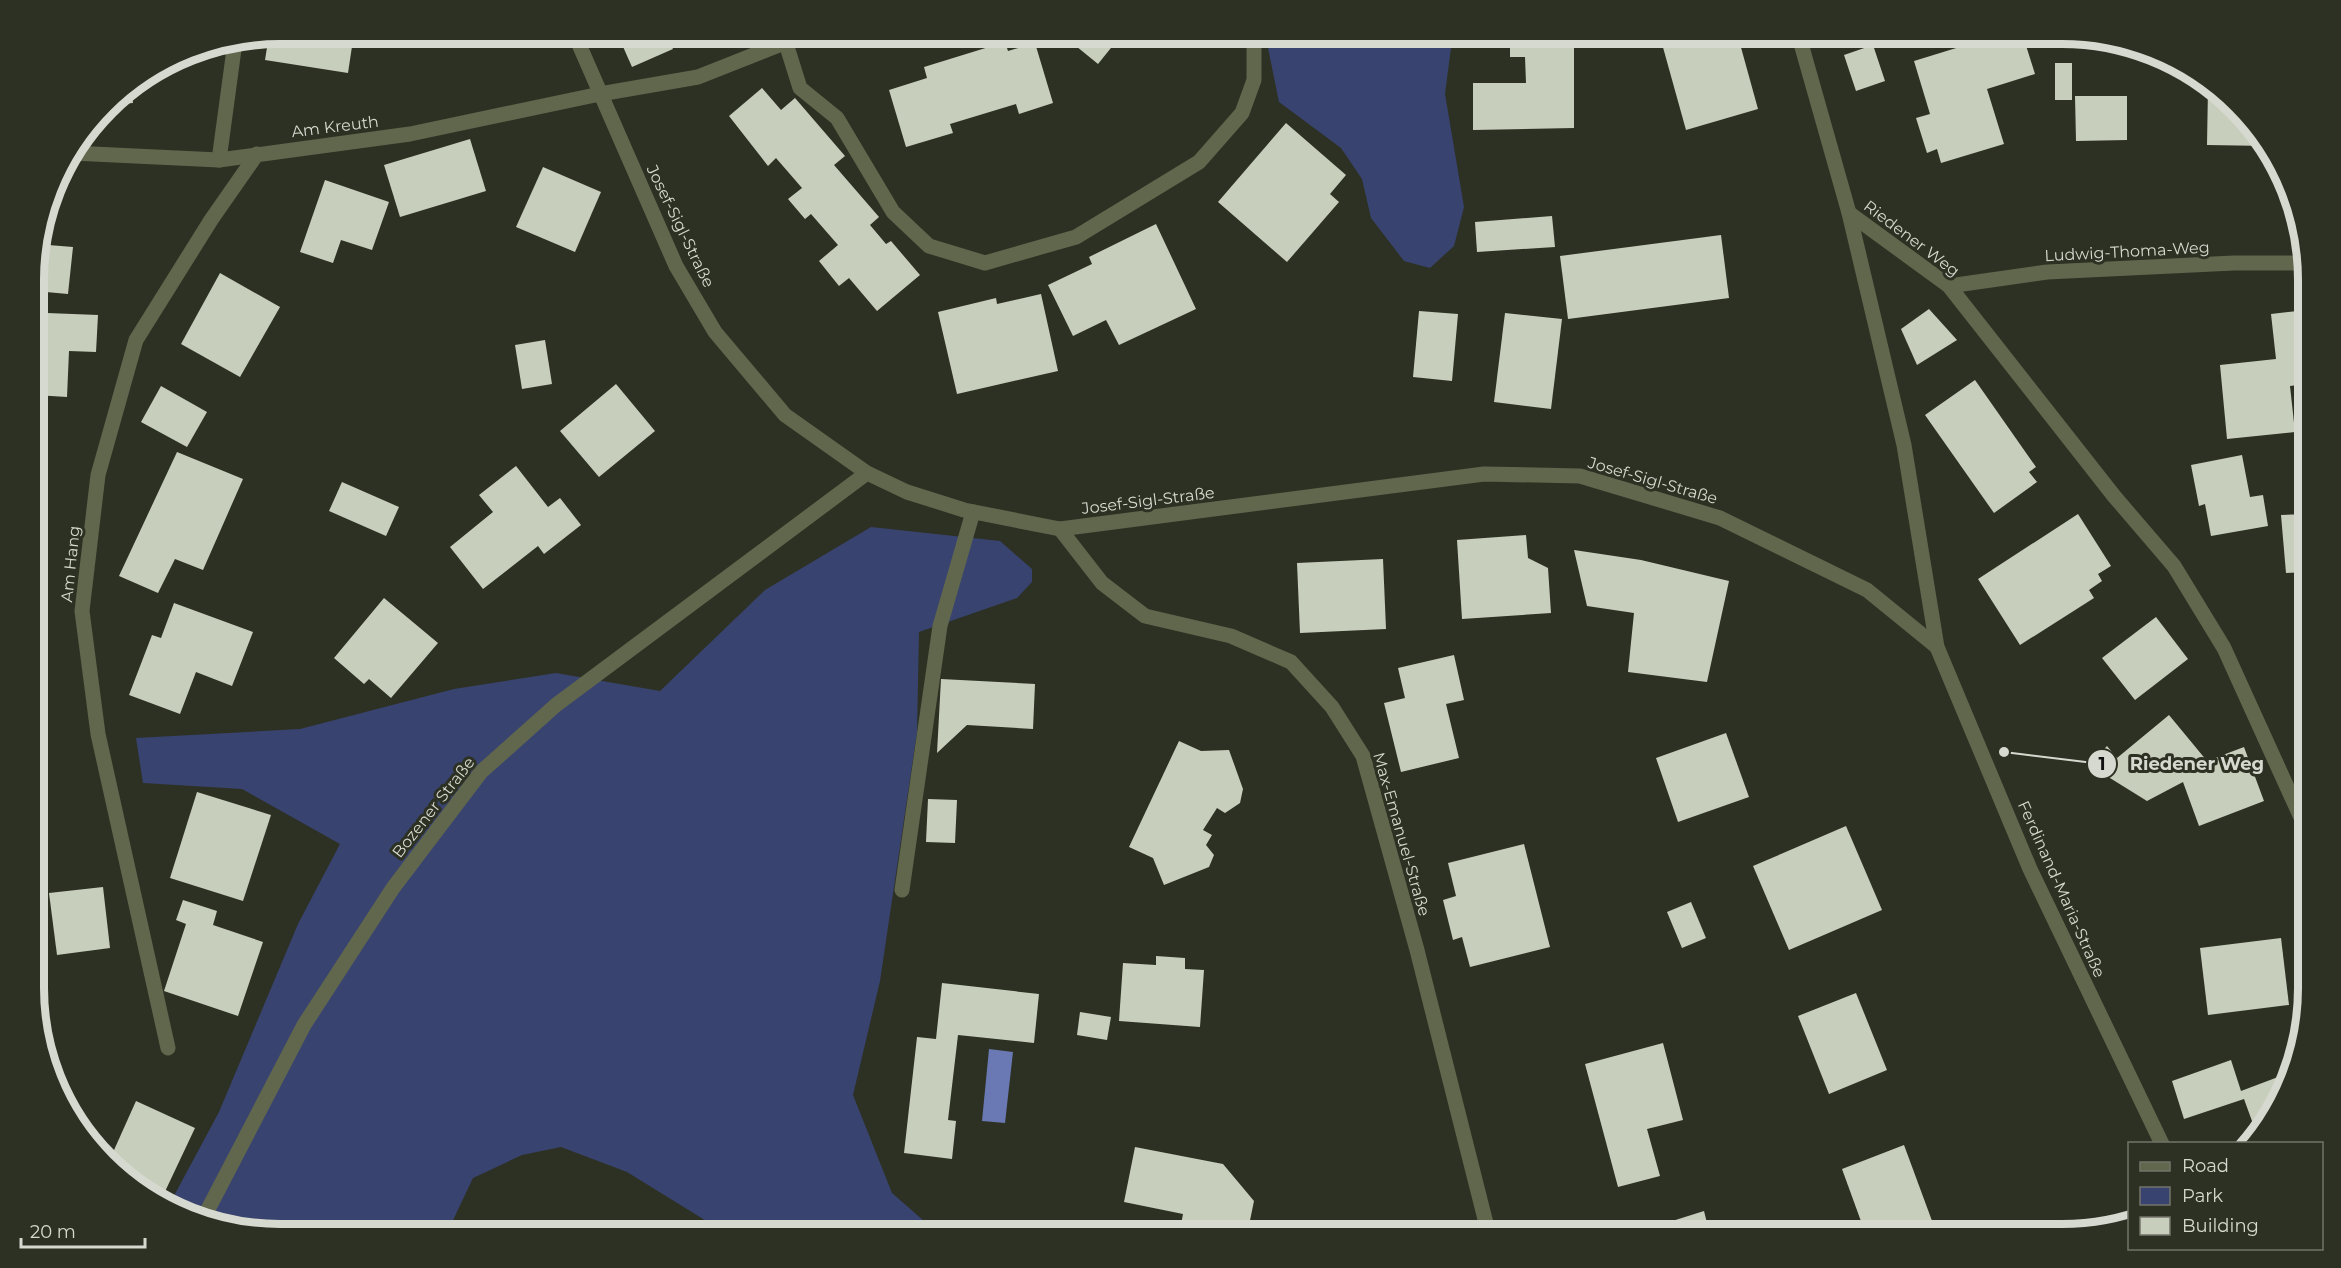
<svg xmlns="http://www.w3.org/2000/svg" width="2341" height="1268" viewBox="0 0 2341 1268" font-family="Montserrat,sans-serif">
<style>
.green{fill:#39436f}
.water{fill:#6a79b3}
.building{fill:#c8cebc}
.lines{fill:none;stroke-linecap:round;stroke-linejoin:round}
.lane{stroke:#60674d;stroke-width:15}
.street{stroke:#60674d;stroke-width:15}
.labels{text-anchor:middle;stroke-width:6;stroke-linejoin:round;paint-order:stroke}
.street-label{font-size:16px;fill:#d6d9cf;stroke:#2d3123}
.rim{fill:none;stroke:#d6d9cf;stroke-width:8}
.leader{fill:none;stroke:#d6d9cf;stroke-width:2}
.callout-dot{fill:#d6d9cf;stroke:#2d3123;stroke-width:2}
.mark-label{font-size:18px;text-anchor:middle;font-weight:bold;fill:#111}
.callout-label{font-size:18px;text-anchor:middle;font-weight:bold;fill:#d6d9cf;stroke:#2d3123;stroke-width:6;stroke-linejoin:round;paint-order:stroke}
</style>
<rect width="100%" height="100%" fill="#2d3123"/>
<!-- green -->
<g class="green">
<path d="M1265,33H1456L1451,48L1445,94L1464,207L1454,246L1430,268L1404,261L1371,218L1362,179L1341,148L1279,102Z"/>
<path d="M871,527L1000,541L1032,569V582L1017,598L919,632L917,732L880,981L853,1095L892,1193L940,1235H729L627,1172L561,1147L522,1155L473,1178L446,1235H279L216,1227L168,1207L219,1112L298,924L340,844L242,789L143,783L136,738L300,729L454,689L556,673L660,691L765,590Z"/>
</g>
<!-- water -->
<path class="water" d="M989,1049L1013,1052L1005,1123L982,1121Z"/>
<!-- building -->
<g class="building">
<path d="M280,33H354L348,73L265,60L269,35Z"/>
<path d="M617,33H665L673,49L632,67Z"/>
<path d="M1060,33H1123L1098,64Z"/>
<path d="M1510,33H1574V128L1473,130V83H1526L1525,57H1510Z"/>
<path d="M1659,33H1737L1758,109L1686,130Z"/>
<path d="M2005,33H2022L2035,74L1987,89L2004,144L1941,163L1937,149L1927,153L1916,118L1930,114L1914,61Z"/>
<path d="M1005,42L1008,51L1035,43L1053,103L1019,114L1016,104L950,124L953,133L906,147L889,90L927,78L924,67Z"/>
<path d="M1873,45L1885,81L1856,91L1844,55Z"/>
<rect x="2055" y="63" width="17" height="37"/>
<path d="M131,85L133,103L109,105L117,94Z"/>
<path d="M762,88L781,110L795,98L845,156L834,165L879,217L870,225L886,244L891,241L920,275L877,311L849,278L839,286L819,261L838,245L811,214L805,219L788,199L802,188L776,158L768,166L729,116Z"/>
<path d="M2208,88L2267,143L2268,146L2207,145Z"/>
<path d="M2075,96H2127V140L2076,141Z"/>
<path d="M1286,123L1346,175L1330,194L1339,202L1287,262L1218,202Z"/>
<path d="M470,139L486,191L400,217L384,165Z"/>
<path d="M543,167L601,192L575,252L516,227Z"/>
<path d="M325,180L389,202L372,250L341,240L333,263L300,252Z"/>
<path d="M1552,216L1555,247L1477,252L1475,222Z"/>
<path d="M1156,224L1196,309L1119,345L1106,320L1073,336L1048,285L1092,264L1089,257Z"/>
<path d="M1721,235L1729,298L1568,319L1560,256Z"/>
<path d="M36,244L73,247L68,294L35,291Z"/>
<path d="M220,273L280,307L240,377L181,344Z"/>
<path d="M1041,294L1058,371L957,394L938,312L996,298L997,304Z"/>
<path d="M1929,309L1957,340L1917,365L1901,329Z"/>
<path d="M2307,310V384L2290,386L2295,432L2227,439L2220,365L2276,359L2271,314Z"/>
<path d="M1419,311L1458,314L1452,381L1413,377Z"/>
<path d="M47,313L98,315L96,352L69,351L67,397L35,395V340L47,341Z"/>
<path d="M1505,313L1562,319L1551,409L1494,402Z"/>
<path d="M545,340L552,384L522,389L515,345Z"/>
<path d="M1975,380L2036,467L2029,472L2037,482L1994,513L1925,415Z"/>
<path d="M616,384L655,431L599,477L560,431Z"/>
<path d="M161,386L207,412L187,447L141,422Z"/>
<path d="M177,452L243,479L203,570L175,559L158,593L119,576Z"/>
<path d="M2242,455L2250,497L2263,495L2268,526L2211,536L2205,504L2199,506L2191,465Z"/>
<path d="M516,466L548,507L560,498L581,525L544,554L538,546L483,589L450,547L493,512L479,495Z"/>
<path d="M342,482L399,507L386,536L329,511Z"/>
<path d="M2078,514L2111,566L2098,574L2102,581L2089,590L2094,598L2020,645L1978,579Z"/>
<path d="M2307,514V572L2286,573L2281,515Z"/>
<path d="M1526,535L1528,558L1548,568L1551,613L1462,619L1457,540Z"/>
<path d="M1574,550L1641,560L1729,581L1707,682L1628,672L1634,613L1587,606Z"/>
<path d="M1383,559L1386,629L1300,633L1297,563Z"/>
<path d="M384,598L438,643L391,698L369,679L364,684L334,658Z"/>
<path d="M174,603L253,632L232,686L196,672L180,714L129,695L152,635L161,638Z"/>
<path d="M2156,617L2188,659L2135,700L2102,658Z"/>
<path d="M1454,655L1464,700L1446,704L1459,758L1401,772L1384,703L1405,698L1398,668Z"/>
<path d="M941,679L1035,684L1033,729L967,725L937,753Z"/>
<path d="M2169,715L2207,761L2244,747L2264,801L2199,826L2183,782L2147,801L2089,765L2107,746L2117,758Z"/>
<path d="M1726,733L1749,797L1678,822L1656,758Z"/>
<path d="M1179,741L1201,751L1229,750L1243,789L1240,803L1225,813L1217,808L1203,830L1212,835L1206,845L1214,855L1209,867L1164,885L1153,858L1129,847Z"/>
<path d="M197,792L271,815L243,901L170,878Z"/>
<path d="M928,799L957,800L955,843L926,842Z"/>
<path d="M1846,826L1882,910L1789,950L1753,866Z"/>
<path d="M1524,844L1550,947L1470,967L1462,937L1453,940L1443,900L1456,896L1448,863Z"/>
<path d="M103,887L110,948L57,955L49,893Z"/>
<path d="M183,900L217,911L213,925L263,942L238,1016L164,991L186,924L176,920Z"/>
<path d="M1691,902L1706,938L1682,948L1667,912Z"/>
<path d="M2281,938L2289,1005L2208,1015L2200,948Z"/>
<path d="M1156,956L1185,958V969L1204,970L1200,1027L1119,1021L1123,963L1156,965Z"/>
<path d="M942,983L1039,994L1034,1043L958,1035L948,1120L956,1121L952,1159L904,1153L917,1037L936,1039Z"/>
<path d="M1856,993L1887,1070L1829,1094L1798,1016Z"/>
<path d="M1080,1012L1111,1017L1107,1040L1077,1035Z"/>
<path d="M1663,1043L1683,1120L1647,1129L1660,1176L1618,1187L1585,1064Z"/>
<path d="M2231,1060L2241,1091L2286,1074L2275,1111L2256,1132L2244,1099L2184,1119L2172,1081Z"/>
<path d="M136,1101L195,1128L161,1200L148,1194L110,1159Z"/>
<path d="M1904,1145L1935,1229L1919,1235H1866L1842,1169Z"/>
<path d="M1135,1147L1223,1164L1254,1201L1247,1235H1179L1183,1214L1124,1202Z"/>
<path d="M1704,1211L1710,1235H1631V1234Z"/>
</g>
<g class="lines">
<!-- lane -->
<path class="lane" d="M902,890L940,626L973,512"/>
<!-- street -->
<g class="street">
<path d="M574,33L676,266L715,332L785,415L867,473L907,492L964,510L1060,529L1484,474L1580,476L1720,518L1867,590L1937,647"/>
<path d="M1798,33L1849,213L1904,445L1937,647L2030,869L2162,1144"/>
<path d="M783,34L800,88L837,118L893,212L929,246L985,263L1076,237L1199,162L1242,113L1254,80V33"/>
<path d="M72,153L219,160L410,134L600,94L698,77L784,43"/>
<path d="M219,160L235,42"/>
<path d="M1849,213L1949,286L2114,496L2174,566L2224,648L2307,831"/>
<path d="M1949,286L2047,272L2234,263H2307"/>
<path d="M1060,529L1102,583L1145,616L1231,636L1291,662L1332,707L1363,756L1417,950L1489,1235"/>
<path d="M168,1048L98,734L82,611L98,475L136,340L211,220L257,154"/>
<path d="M202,1221L304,1025L393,888L481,772L556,705L867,473"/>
</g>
</g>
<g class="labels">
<!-- street labels -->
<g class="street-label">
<text transform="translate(335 126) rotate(-7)" y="6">Am Kreuth</text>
<text transform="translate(681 226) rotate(64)" y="6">Josef-Sigl-Straße</text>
<text transform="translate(1912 238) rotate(37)" y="6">Riedener Weg</text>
<text transform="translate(2127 251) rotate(-3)" y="6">Ludwig-Thoma-Weg</text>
<text transform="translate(1653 480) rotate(16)" y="6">Josef-Sigl-Straße</text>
<text transform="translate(1148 500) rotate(-7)" y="6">Josef-Sigl-Straße</text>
<text transform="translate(70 564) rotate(-84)" y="6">Am Hang</text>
<text transform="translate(433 807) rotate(-52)" y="6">Bozener Straße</text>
<text transform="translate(1402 834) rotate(74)" y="6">Max-Emanuel-Straße</text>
<text transform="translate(2062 889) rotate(66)" y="6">Ferdinand-Maria-Straße</text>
</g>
</g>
<!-- crop -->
<path d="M0 0H2341V1268H0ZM280 44H2062A236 236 0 0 1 2298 280V988A236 236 0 0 1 2062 1224H280A236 236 0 0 1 44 988V280A236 236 0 0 1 280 44Z" fill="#2d3123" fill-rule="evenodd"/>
<path class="rim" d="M280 44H2062A236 236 0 0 1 2298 280V988A236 236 0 0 1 2062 1224H280A236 236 0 0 1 44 988V280A236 236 0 0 1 280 44Z"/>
<!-- callouts -->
<path class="leader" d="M2004 752L2102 764"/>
<g class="callout-dot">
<circle cx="2004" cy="752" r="6"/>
<circle cx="2102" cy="764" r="15"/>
</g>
<g class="mark-label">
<text x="2102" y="770">1</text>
</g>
<g class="callout-label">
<text x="2197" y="770">Riedener Weg</text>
</g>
<!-- legend -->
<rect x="2128" y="1142" width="195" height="108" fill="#2d3123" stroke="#717468" stroke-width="1.5"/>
<rect x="2140" y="1162" width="30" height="9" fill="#60674d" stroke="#717468" stroke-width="1.5"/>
<text x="2182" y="1172" font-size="18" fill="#d6d9cf">Road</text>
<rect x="2140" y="1187" width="30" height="18" fill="#39436f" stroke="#717468" stroke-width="1.5"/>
<text x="2182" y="1202" font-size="18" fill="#d6d9cf">Park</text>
<rect x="2140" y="1217" width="30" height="18" fill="#c8cebc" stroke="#717468" stroke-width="1.5"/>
<text x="2182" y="1232" font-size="18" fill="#d6d9cf">Building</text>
<!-- scale -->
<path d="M21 1238v9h124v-9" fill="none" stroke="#d6d9cf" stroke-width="3"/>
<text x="30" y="1238" font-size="18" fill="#d6d9cf" stroke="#2d3123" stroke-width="4.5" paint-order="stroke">20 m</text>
</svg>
